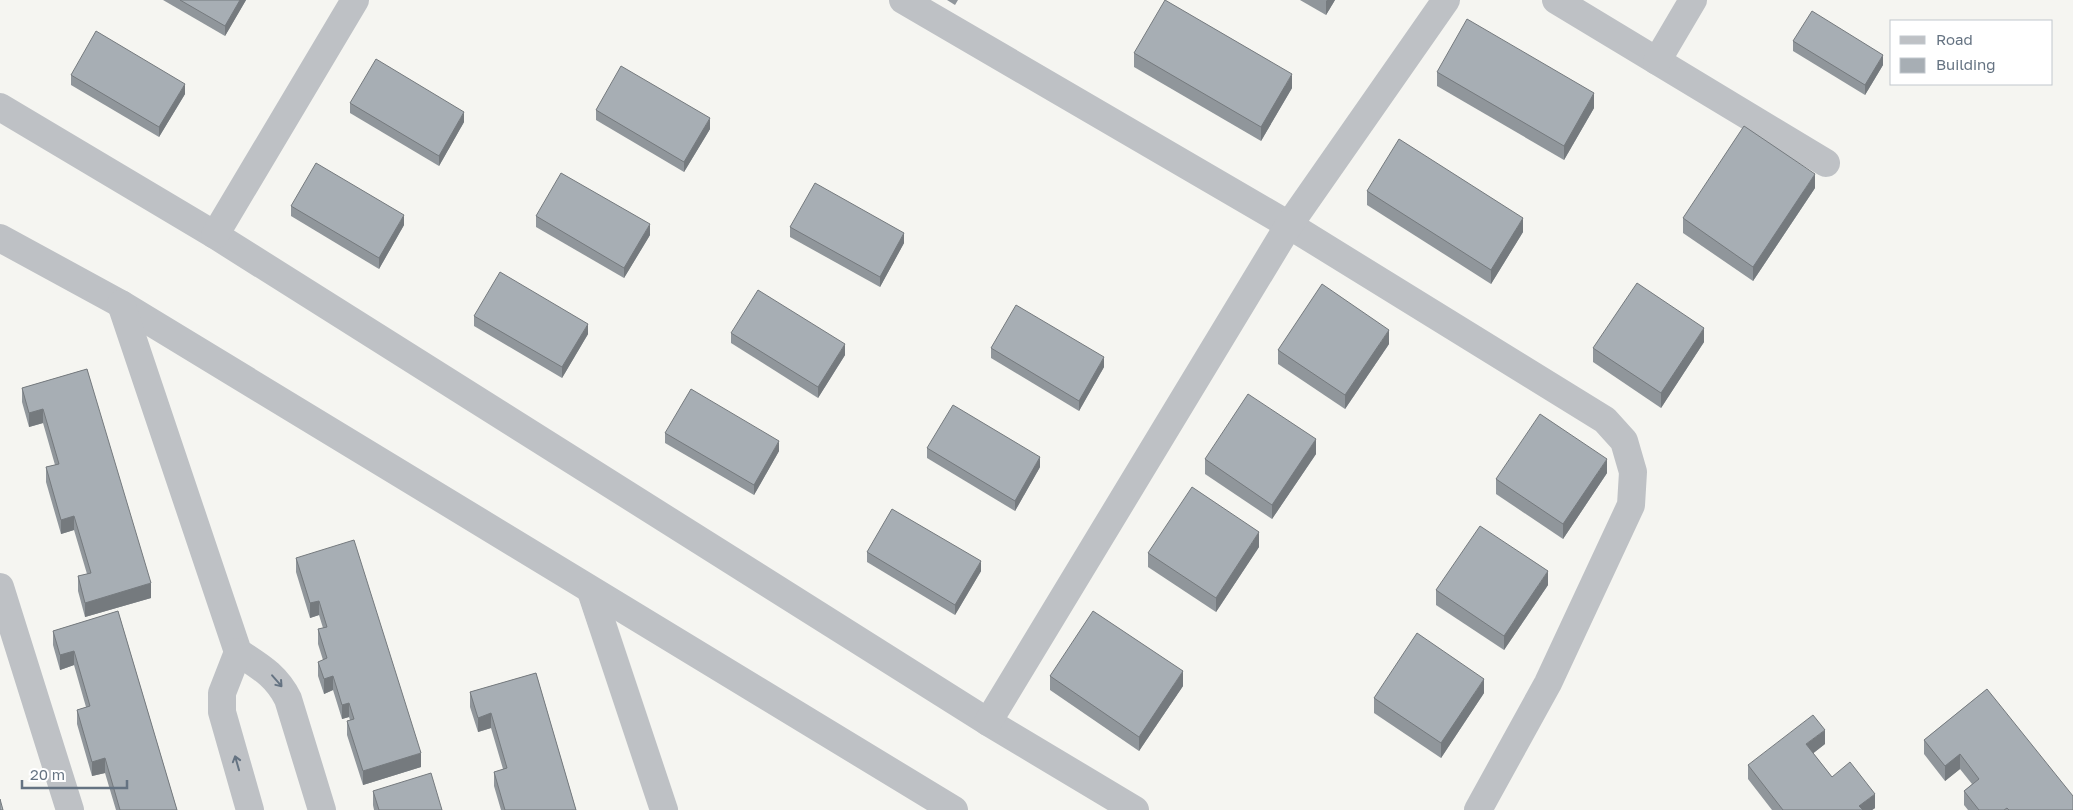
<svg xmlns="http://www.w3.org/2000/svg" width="2073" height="810" viewBox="0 0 2073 810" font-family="'Golos Text',sans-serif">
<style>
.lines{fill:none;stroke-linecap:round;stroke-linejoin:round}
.minor{stroke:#bec1c5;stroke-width:28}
.wall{fill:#90969b}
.shaded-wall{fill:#757a7e}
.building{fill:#a7aeb4;stroke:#757a7e}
.oneway{stroke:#657382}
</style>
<rect width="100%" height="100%" fill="#f5f5f1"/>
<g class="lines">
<!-- minor -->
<g class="minor">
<path d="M903,0L1289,225L1605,420L1624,441L1633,472L1631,505L1548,683L1478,810"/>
<path d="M1556,0L1826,163"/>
<path d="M1657,61L1693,0"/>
<path d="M0,107L215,235L988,722L1135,810"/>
<path d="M215,235L355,0"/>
<path d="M0,238L121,304L954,810"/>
<path d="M121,304L238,652C259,666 276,675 288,699L322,810"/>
<path d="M0,587L70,810"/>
<path d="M591,591L664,810"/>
<path d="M238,652L222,693V712L250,810"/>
<path d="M988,722L1289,225L1446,0"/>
</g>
</g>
<!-- wall -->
<g class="wall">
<path d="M163,0H246L225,36Z"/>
<path d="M947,0H958L955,5Z"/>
<path d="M1300,0H1335L1326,15Z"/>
<path d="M1793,41L1883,65L1865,95L1793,51Z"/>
<path d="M1134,53L1292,88L1261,141L1134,67Z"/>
<path d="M1437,72L1594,108L1564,160L1437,86Z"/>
<path d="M71,75L185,94L159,137L71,85Z"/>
<path d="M350,103L464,122L439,166L350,113Z"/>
<path d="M596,110L710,129L684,172L596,120Z"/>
<path d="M1815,188L1753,281L1683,233V218Z"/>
<path d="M1367,191L1523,232L1491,284L1367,205Z"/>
<path d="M291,206L404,225L379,269L291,216Z"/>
<path d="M536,216L650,235L624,278L536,227Z"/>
<path d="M790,227L904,243L880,287L790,237Z"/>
<path d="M474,316L588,334L562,378L474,326Z"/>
<path d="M731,333L845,355L818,398L731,343Z"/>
<path d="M1704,342L1661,408L1593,362V348Z"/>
<path d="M1389,344L1345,409L1278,364V350Z"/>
<path d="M991,348L1104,367L1079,411L991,358Z"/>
<path d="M87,369L151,598L85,617L78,591V576L87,574L74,530L61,534L46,482V467L55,465L43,423L29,427L22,402V388Z"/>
<path d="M665,433L779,451L754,495L665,443Z"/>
<path d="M927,448L1040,467L1015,511L927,458Z"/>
<path d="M1316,454L1272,519L1205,474V459Z"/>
<path d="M1607,473L1563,539L1496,494V479Z"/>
<path d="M1259,547L1216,612L1148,567V553Z"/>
<path d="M867,552L981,571L955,615L867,562Z"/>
<path d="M296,558L421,767L363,785L347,735V721L350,720L349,717L342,719L333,690L324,694L318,676V662L323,660L318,644V629L323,628L319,615L310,618L296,572Z"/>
<path d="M1548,585L1504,650L1436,605V590Z"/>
<path d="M118,611L177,810H116L105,773L92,776L77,724V710L86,707L74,665L60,670L53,645V631Z"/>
<path d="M536,673L576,810H501L494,786V772L503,769L491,728L478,732L470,707V692Z"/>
<path d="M1050,676L1183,686L1139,751L1050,690Z"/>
<path d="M1987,689L2073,810H1968L1964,805V791L1972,784L1960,769L1945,781L1924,754V740Z"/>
<path d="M1484,693L1441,758L1374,713V698Z"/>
<path d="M1825,744L1813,753L1832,777L1875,808L1872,810H1772L1748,779V765Z"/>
<path d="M373,791L442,810H374L373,805Z"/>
</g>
<!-- shaded-wall -->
<g class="shaded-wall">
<path d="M240,0H246L225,36V26Z"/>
<path d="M1327,0H1335L1326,15V1Z"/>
<path d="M1883,55V65L1865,95V85Z"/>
<path d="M1292,74V88L1261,141V127Z"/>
<path d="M185,84V94L159,137V127Z"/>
<path d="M1594,93V108L1564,160V146Z"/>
<path d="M464,112V122L439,166V156Z"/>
<path d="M710,118V129L684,172V162Z"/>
<path d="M1815,174V188L1753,281V267Z"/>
<path d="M404,215V225L379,269V258Z"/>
<path d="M1523,218V232L1491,284V270Z"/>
<path d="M650,224V235L624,278V268Z"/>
<path d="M904,233V243L880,287V277Z"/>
<path d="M588,324V334L562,378V367Z"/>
<path d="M1704,328V342L1661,408V393Z"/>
<path d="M1389,330V344L1345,409V395Z"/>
<path d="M845,344V355L818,398V387Z"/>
<path d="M1104,357V367L1079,411V401Z"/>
<path d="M43,409V423L29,427V413Z"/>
<path d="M1316,439V454L1272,519V505Z"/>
<path d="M779,441V451L754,495V485Z"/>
<path d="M1040,457V467L1015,511V501Z"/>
<path d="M1607,459V473L1563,539V524Z"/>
<path d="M74,516V530L61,534V520Z"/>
<path d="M1259,532V547L1216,612V598Z"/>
<path d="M981,561V571L955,615V605Z"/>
<path d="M1548,571V585L1504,650V636Z"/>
<path d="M151,583V598L85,617V603Z"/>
<path d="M319,601V615L310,618V603Z"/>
<path d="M74,651V665L60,670V655Z"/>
<path d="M1183,671V686L1139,751V737Z"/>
<path d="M333,676V690L324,694V679Z"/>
<path d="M1484,679V693L1441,758V743Z"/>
<path d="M349,703V717L342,719V705Z"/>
<path d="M491,713V728L478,732V718Z"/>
<path d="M1825,730V744L1806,759V744Z"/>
<path d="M421,753V767L363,785V771Z"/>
<path d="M1960,754V769L1945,781V766Z"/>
<path d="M105,758V773L92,776V762Z"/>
<path d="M1875,794V808L1872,810H1859V806Z"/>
</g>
<!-- building -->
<g class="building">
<path d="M180,0H240L225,26Z"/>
<path d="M1165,0L1292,74L1261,127L1134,53Z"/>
<path d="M1812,11L1883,55L1865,85L1793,41Z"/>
<path d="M1467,19L1594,93L1564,146L1437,72Z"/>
<path d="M96,31L185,84L159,127L71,75Z"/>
<path d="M376,59L464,112L439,156L350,103Z"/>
<path d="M621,66L710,118L684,162L596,110Z"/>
<path d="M1744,126L1815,174L1753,267L1683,218Z"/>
<path d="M1399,139L1523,218L1491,270L1367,191Z"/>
<path d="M316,163L404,215L379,258L291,206Z"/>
<path d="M561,173L650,224L624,268L536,216Z"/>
<path d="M815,183L904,233L880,277L790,227Z"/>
<path d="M500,272L588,324L562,367L474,316Z"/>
<path d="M1637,283L1704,328L1661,393L1593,348Z"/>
<path d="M1322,284L1389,330L1345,395L1278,350Z"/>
<path d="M758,290L845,344L818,387L731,333Z"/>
<path d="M1016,305L1104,357L1079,401L991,348Z"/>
<path d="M87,369L151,583L85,603L78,576L91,573L74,516L61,520L46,467L59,464L43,409L29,413L22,388Z"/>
<path d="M691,389L779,441L754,485L665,433Z"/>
<path d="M1248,394L1316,439L1272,505L1205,459Z"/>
<path d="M953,405L1040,457L1015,501L927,448Z"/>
<path d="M1540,414L1607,459L1563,524L1496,479Z"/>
<path d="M1192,487L1259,532L1216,598L1148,553Z"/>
<path d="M892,509L981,561L955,605L867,552Z"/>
<path d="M1480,526L1548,571L1504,636L1436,590Z"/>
<path d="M354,540L421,753L363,771L347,721L354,719L349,703L342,705L333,676L324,679L318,662L327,658L318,629L327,627L319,601L310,603L296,558Z"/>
<path d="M118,611L177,810H120L105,758L92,762L77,710L90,706L74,651L60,655L53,631Z"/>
<path d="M1093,611L1183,671L1139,737L1050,676Z"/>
<path d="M1417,633L1484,679L1441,743L1374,698Z"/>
<path d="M536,673L576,810H505L494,772L507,768L491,713L478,718L470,692Z"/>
<path d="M1987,689L2073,796V810H2009L2007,808L2004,810H1979L1964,791L1979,779L1960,754L1945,766L1924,740Z"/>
<path d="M1813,715L1825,730L1806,744L1832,777L1850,762L1875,794L1859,806L1863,810H1783L1748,765Z"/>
<path d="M431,773L442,810H379L373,791Z"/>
<path d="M0,799L3,810H0Z"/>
</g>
<!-- one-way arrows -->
<defs><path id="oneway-shaft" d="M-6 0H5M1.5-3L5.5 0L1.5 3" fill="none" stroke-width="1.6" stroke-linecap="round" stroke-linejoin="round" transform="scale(1.25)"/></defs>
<g class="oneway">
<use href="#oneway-shaft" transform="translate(277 681) rotate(49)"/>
<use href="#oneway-shaft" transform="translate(237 763) rotate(-106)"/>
</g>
<!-- legend -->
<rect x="1890" y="20" width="162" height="65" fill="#ffffff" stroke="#c1c7cd"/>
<rect x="1900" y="36" width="25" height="8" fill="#bec1c5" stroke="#c1c7cd"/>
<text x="1936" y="45" font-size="15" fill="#657382">Road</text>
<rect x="1900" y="58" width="25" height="15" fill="#a7aeb4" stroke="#c1c7cd"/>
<text x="1936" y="70" font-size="15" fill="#657382">Building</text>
<!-- scale -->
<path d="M22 780v8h105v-8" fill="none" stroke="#657382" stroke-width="2.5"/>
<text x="30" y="780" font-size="15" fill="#657382" stroke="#ffffff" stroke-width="4" paint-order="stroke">20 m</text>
</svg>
